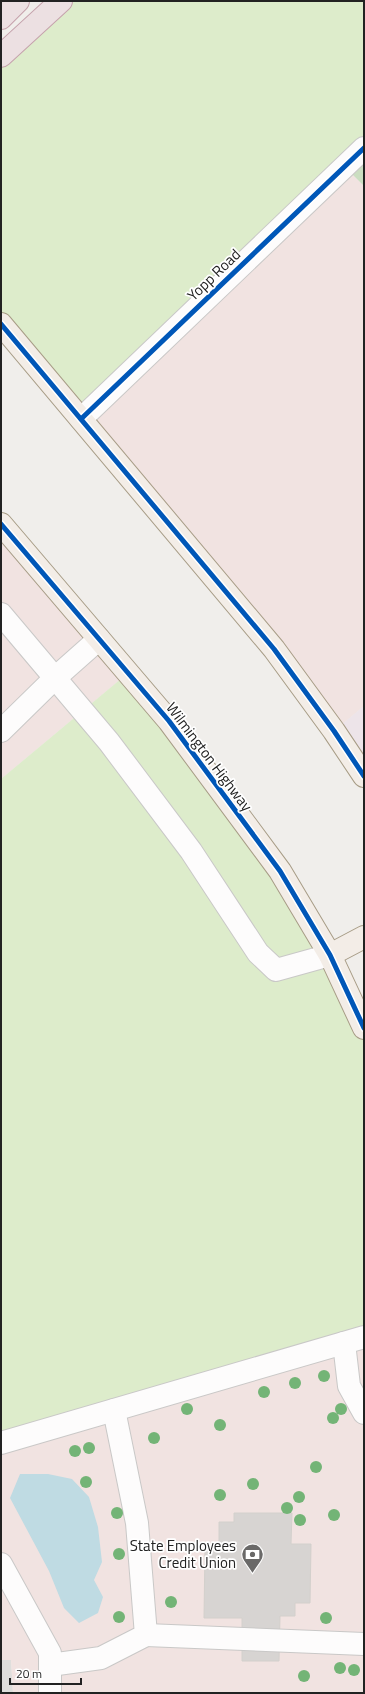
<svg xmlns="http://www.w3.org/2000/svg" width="365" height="1694" viewBox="0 0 365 1694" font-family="'Titillium Web',sans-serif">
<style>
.residential{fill:#dfdedc}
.commercial{fill:#f1e3e1}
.industrial{fill:#ede4e9}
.grass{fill:#ddeccb}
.forest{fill:#cbdec1}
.water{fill:#bfdbe3}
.building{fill:#d7d4d2;stroke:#d3d0cc}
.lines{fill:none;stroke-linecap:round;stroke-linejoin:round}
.minor-casing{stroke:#c9c8c7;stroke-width:24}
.major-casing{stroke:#a79c86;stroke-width:24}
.highway-casing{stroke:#c5a2ac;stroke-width:24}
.minor{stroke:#fdfcfc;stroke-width:22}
.major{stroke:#f3ede7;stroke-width:22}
.highway{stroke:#ece0e2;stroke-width:22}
.cycleway-casing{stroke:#fff;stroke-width:8}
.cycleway{stroke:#0057b8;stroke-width:5}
.tree{fill:#73b476}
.labels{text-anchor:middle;stroke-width:3.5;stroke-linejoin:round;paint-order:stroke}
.street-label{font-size:15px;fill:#222;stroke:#fff}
.poi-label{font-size:15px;fill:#222;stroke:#fff;text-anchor:end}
</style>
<rect width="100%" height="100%" fill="#f0eeeb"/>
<!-- residential -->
<path class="residential" d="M1,1660H11L13,1693H1Z"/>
<!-- commercial -->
<g class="commercial">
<path d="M345,167L364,186V706L334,731L81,419Z"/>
<path d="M1,524L128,673L1,779Z"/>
<path d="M364,1337V1693H13L11,1660H1V1443Z"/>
</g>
<!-- industrial -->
<path class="industrial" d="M364,706V779L334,731Z"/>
<!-- grass -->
<g class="grass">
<path d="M61,1H364V148L81,419L1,324V56Z"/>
<path d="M128,673L280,871L364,1028V1337L1,1443V779Z"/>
</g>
<!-- forest -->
<path class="forest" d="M364,148V186L345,167Z"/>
<!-- water -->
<path class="water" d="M20,1474H48L72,1479L89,1497L98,1527L102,1562L94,1580L103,1597L98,1613L79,1623L64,1608L49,1571L10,1498Z"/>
<!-- building -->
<path class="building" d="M234,1513H292L291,1544H311L310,1603H295V1616H280L279,1661H242V1618H204L205,1549H219V1522H234Z"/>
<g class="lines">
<defs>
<g id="minor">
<path d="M81,419L364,148"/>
<path d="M1,614L109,742L191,851L258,953L276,970L330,955"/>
<path d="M1,731L55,678L99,639"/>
<path d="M344,1343L349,1386L364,1413"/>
<path d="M1,1443L364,1337"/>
<path d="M1,1564L50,1653V1693"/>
<path d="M146,1635L364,1644"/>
<path d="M50,1665L101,1658L146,1635L137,1523L114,1410"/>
</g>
<g id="major">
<path d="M1,324L274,649L334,731L364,776"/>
<path d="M1,524L169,721L280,871L330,955L364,1028"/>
<path d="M330,955L364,937"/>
</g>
<g id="highway">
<path d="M1,18L18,1"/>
<path d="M1,56L61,1"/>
</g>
</defs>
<!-- minor casing -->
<use href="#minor" class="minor-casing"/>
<!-- major casing -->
<use href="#major" class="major-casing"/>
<!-- highway casing -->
<use href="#highway" class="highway-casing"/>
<!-- minor -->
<use href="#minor" class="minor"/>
<!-- major -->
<use href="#major" class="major"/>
<!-- highway -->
<use href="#highway" class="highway"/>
<defs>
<g id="cycleway">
<path d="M1,324L274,649L334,731L364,776"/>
<path d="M81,419L364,148"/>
<path d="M1,524L169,721L280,871L330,955L364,1028"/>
</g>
</defs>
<!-- cycleway casing -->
<use href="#cycleway" class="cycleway-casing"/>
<!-- cycleway -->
<use href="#cycleway" class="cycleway"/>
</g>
<!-- trees -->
<g class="tree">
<circle cx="324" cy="1376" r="6"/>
<circle cx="295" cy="1383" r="6"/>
<circle cx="264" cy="1392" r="6"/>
<circle cx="187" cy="1409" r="6"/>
<circle cx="341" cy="1409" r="6"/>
<circle cx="333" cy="1418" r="6"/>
<circle cx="220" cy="1425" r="6"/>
<circle cx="154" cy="1438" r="6"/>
<circle cx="89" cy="1448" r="6"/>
<circle cx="75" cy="1451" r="6"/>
<circle cx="316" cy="1467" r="6"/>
<circle cx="86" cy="1482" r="6"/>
<circle cx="253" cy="1484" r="6"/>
<circle cx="220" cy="1495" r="6"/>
<circle cx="299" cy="1497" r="6"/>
<circle cx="287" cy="1508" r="6"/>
<circle cx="117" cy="1513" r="6"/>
<circle cx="334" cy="1515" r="6"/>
<circle cx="300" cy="1520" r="6"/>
<circle cx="119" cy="1554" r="6"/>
<circle cx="171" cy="1602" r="6"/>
<circle cx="119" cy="1617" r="6"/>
<circle cx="326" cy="1618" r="6"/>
<circle cx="340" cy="1668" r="6"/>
<circle cx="354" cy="1670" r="6"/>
<circle cx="304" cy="1676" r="6"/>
</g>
<!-- icons -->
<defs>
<symbol id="bank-pin" viewBox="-11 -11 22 30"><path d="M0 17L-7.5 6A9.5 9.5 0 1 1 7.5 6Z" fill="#6a6968" stroke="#fff"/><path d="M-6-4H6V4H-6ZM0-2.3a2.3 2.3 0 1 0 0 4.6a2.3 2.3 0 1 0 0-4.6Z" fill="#fff"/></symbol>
</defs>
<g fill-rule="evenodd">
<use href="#bank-pin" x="240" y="1542" width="25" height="34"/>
</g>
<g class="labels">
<!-- street labels -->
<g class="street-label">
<text transform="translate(214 275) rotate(-44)" y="5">Yopp Road</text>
<text transform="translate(209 757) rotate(53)" y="5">Wilmington Highway</text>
</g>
<!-- poi labels -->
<g class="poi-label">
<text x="236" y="1551">State Employees<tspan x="236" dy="17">Credit Union</tspan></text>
</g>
</g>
<!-- border -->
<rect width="365" height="1694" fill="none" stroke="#222222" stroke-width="4"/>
<!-- scale -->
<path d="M10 1678v6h71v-6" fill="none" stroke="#222222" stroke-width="2"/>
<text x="16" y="1678" font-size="12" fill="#222222" stroke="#ffffff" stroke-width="3" paint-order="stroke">20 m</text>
</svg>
